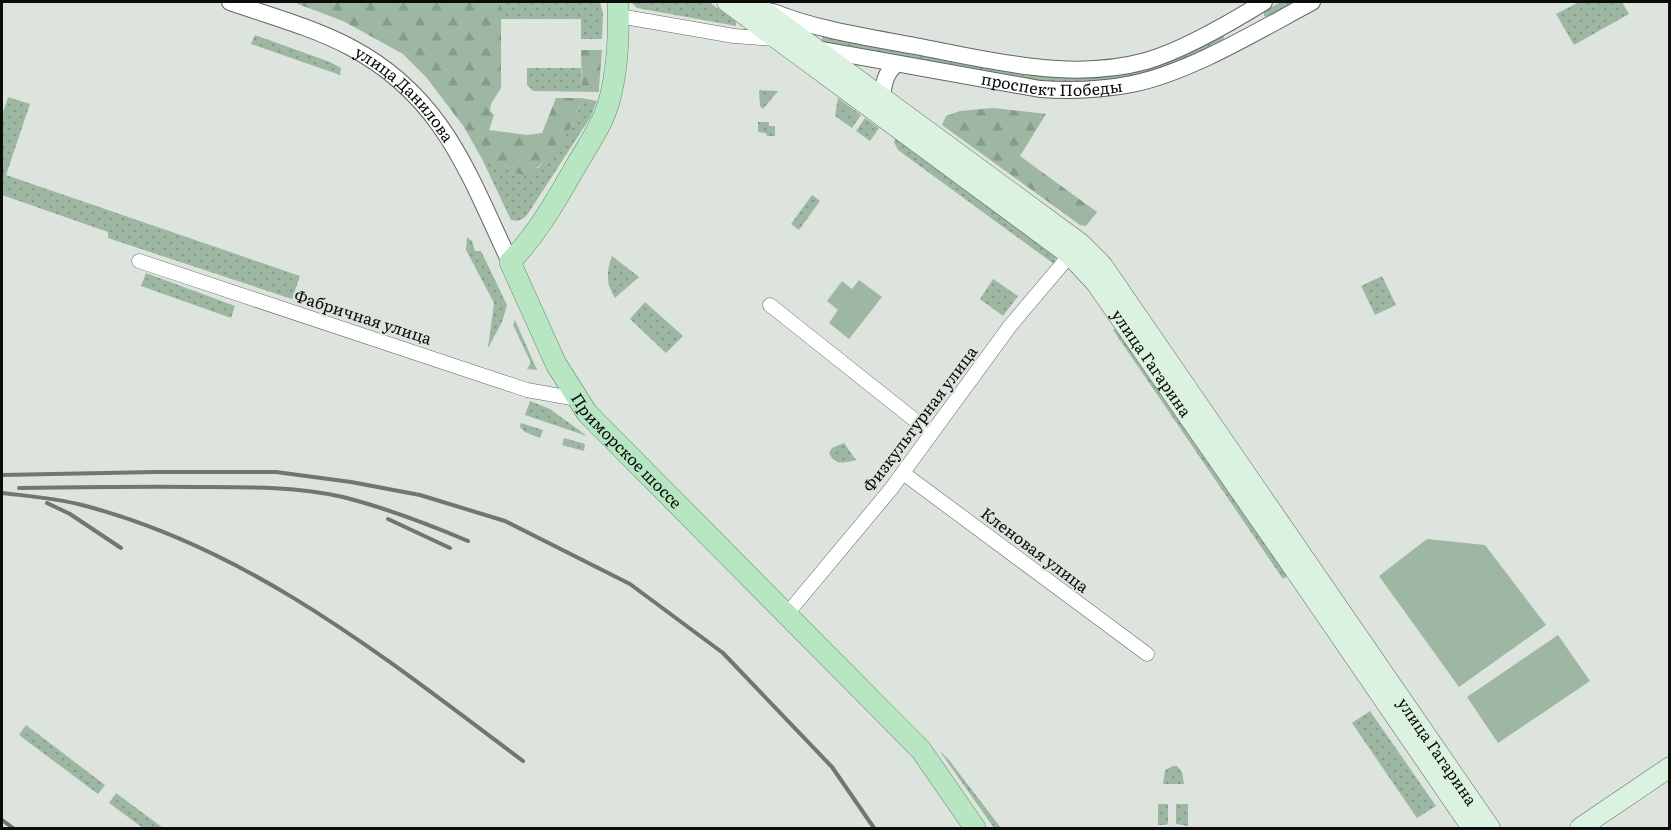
<svg xmlns="http://www.w3.org/2000/svg" width="1671" height="830" viewBox="0 0 1671 830" font-family="Literata,serif">
<style>
.grass{fill:url(#grass-dots)}
.forest{fill:url(#forest-firs)}
.garden{fill:#9db7a2}
.lines{fill:none;stroke-linecap:round;stroke-linejoin:round}
.minor-casing{stroke:#606861;stroke-width:15}
.tertiary-casing{stroke:#606861;stroke-width:18}
.secondary-casing{stroke:#606861;stroke-width:21}
.primary-casing{stroke:#5d8f68;stroke-width:22}
.minor{stroke:#fff;stroke-width:14}
.tertiary{stroke:#fff;stroke-width:16}
.secondary{stroke:#dcf2e1;stroke-width:20}
.primary{stroke:#b8e6c3;stroke-width:21}
.rail{stroke:#707671;stroke-width:4}
.labels{text-anchor:middle;stroke-width:4.5;stroke-linejoin:round;paint-order:stroke}
.street-label{font-size:16px;fill:#0a0d0a;stroke:#dce4dd}
</style>
<defs>
<pattern id="grass-dots" width="8" height="8" patternUnits="userSpaceOnUse" patternTransform="scale(1.5)"><rect width="8" height="8" fill="#9db7a2"/><path d="M2 2h.1M6 6h.1" fill="none" stroke="#869c8a" stroke-width="1.8" stroke-linecap="round"/></pattern>
<pattern id="forest-firs" width="22" height="20" patternUnits="userSpaceOnUse" patternTransform="scale(1.5)"><rect width="22" height="20" fill="#9db7a2"/><path d="M5 1l3.5 6h-7zM16 11l3.5 6h-7z" fill="#869c8a"/></pattern>
</defs>
<rect width="100%" height="100%" fill="#dce4dd"/>
<!-- grass -->
<g class="grass">
<path d="M501,2H600L603,13L602,39H581V19H501Z"/>
<path d="M631,2H709L736,22V26L637,8Z"/>
<path d="M1281,2H1298L1267,17L1264,16V11Z"/>
<path d="M1579,2H1622L1629,14L1574,45L1556,14Z"/>
<path d="M1223,32L1224,38L1221,41L1163,68L1135,76L1107,80L1052,83L825,43L821,41L823,36L827,35L1073,75Z"/>
<path d="M255,35L330,62L341,68L340,75L251,44Z"/>
<path d="M527,68H581L582,86L599,87V92L533,91L527,85Z"/>
<path d="M759,90L778,91L763,109L760,106Z"/>
<path d="M8,97L30,104L6,175L300,276L292,299L108,238V232L2,195V116Z"/>
<path d="M581,98L597,101L590,118L527,215C522,220 519,222 511,220L482,159L503,168H538C556,146 576,128 581,98Z"/>
<path d="M838,98L861,115L852,128L835,116Z"/>
<path d="M865,118L879,128L870,141L856,131Z"/>
<path d="M758,122H769V126H775V136H767L766,133L758,132Z"/>
<path d="M896,136L1054,254L1056,257L1054,264L898,150L894,142Z"/>
<path d="M812,195L820,201L799,230L791,224Z"/>
<path d="M467,237L472,241L475,251H481L507,305L502,322L488,348L494,303L466,250Z"/>
<path d="M612,256L639,277L615,298C606,284 606,272 612,256Z"/>
<path d="M146,273L235,306L231,318L141,286Z"/>
<path d="M1382,276L1396,305L1375,315L1361,286Z"/>
<path d="M993,279L1018,296L1003,316L980,299Z"/>
<path d="M645,302L683,336L666,353L630,319Z"/>
<path d="M515,320L537,370L527,369L531,363L513,325Z"/>
<path d="M1118,327L1290,574L1283,579L1113,330Z"/>
<path d="M530,401L550,409L587,436L525,415Z"/>
<path d="M521,423L543,430L540,438L525,432L520,427Z"/>
<path d="M564,438L585,444L584,451L562,445Z"/>
<path d="M844,443L856,460C844,463 835,466 829,453L832,448Z"/>
<path d="M1370,711L1436,806L1417,818L1352,723Z"/>
<path d="M26,725L105,785L98,794L19,735Z"/>
<path d="M939,750L949,760L1001,828H994Z"/>
<path d="M1173,766H1177L1182,772L1184,784H1163L1165,770Z"/>
<path d="M116,793L163,828H143L109,803Z"/>
<path d="M1158,804H1168V823L1166,825H1158Z"/>
<path d="M1176,804H1188V826L1176,824Z"/>
</g>
<!-- forest -->
<g class="forest">
<path d="M295,2H501V88L491,104L490,111L494,115L489,130L527,135L542,133L556,98H581C576,128 551,159 526,176L492,165L482,159L464,127L426,77L403,54L343,21L298,4Z"/>
<path d="M581,50H602L599,87L582,86Z"/>
<path d="M993,108L1046,114L1020,156L1097,212L1086,226L1080,225L942,125L946,116L960,111Z"/>
</g>
<!-- garden -->
<g class="garden">
<path d="M859,280L882,297L849,339L829,323L838,310L827,301L842,281L852,289Z"/>
<path d="M1427,539L1485,545L1546,625L1459,687L1379,576Z"/>
<path d="M1558,635L1590,681L1498,743L1467,697Z"/>
</g>
<g class="lines">
<defs>
<g id="minor">
<path d="M619,16L734,36L776,39"/>
<path d="M139,261L527,390L577,399"/>
<path d="M770,305L931,433"/>
<path d="M903,473L1147,654"/>
<path d="M786,615L891,489L1010,326L1075,249"/>
</g>
<g id="tertiary">
<path id="s1" d="M230,2C270,16 312,27 350,47C443,96 468,173 510,262"/>
<path d="M773,12C818,30 867,37 915,46C989,60 1070,82 1146,61C1184,50 1230,23 1264,2"/>
<path id="s2" d="M817,49L1040,89C1071,91 1102,90 1132,84C1191,72 1259,30 1312,2"/>
<path d="M882,97C884,82 885,74 896,64"/>
</g>
<g id="secondary">
<path id="s3" d="M727,2L1070,255L1096,283L1297,573L1472,828"/>
<path id="s4" d="M752,2L1080,243L1102,265L1490,828"/>
<path d="M1580,828L1670,767"/>
</g>
<g id="primary">
<path id="s5" d="M618,2C619,33 618,67 610,98C604,122 590,142 577,164C557,199 538,233 510,262L556,364L587,413L921,750L975,828"/>
</g>
</defs>
<!-- minor casing -->
<use href="#minor" class="minor-casing"/>
<!-- tertiary casing -->
<use href="#tertiary" class="tertiary-casing"/>
<!-- secondary casing -->
<use href="#secondary" class="secondary-casing"/>
<!-- primary casing -->
<use href="#primary" class="primary-casing"/>
<!-- minor -->
<use href="#minor" class="minor"/>
<!-- tertiary -->
<use href="#tertiary" class="tertiary"/>
<!-- secondary -->
<use href="#secondary" class="secondary"/>
<!-- primary -->
<use href="#primary" class="primary"/>
<!-- rail -->
<g class="rail">
<path d="M2,475L155,472H276L351,482L420,495L505,521L630,584L723,653L832,767L874,828"/>
<path d="M19,488C82,487 144,486 207,487C252,487 299,487 343,497C386,508 428,524 468,541"/>
<path d="M2,493C28,496 56,498 82,505C252,549 386,659 523,761"/>
<path d="M47,503L70,514L121,548"/>
<path d="M388,519L450,548"/>
<path d="M2,820L13,828"/>
</g>
</g>
<g class="labels">
<!-- street labels -->
<g class="street-label">
<text dy="6" stroke="none"><textPath href="#s2" startOffset="238">проспект Победы</textPath></text>
<text dy="6" stroke="none"><textPath href="#s1" startOffset="201">улица Данилова</textPath></text>
<text transform="translate(363 317) rotate(18)" y="6">Фабричная улица</text>
<text dy="6" stroke="none"><textPath href="#s3" startOffset="562">улица Гагарина</textPath></text>
<text transform="translate(920 419) rotate(-53)" y="6">Физкультурная улица</text>
<text dy="6" stroke="none"><textPath href="#s5" startOffset="514">Приморское шоссе</textPath></text>
<text transform="translate(1035 550) rotate(37)" y="6">Кленовая улица</text>
<text dy="6" stroke="none"><textPath href="#s4" startOffset="1029">улица Гагарина</textPath></text>
</g>
</g>
<!-- border -->
<rect width="1671" height="830" fill="none" stroke="#0a0d0a" stroke-width="6"/>
</svg>
